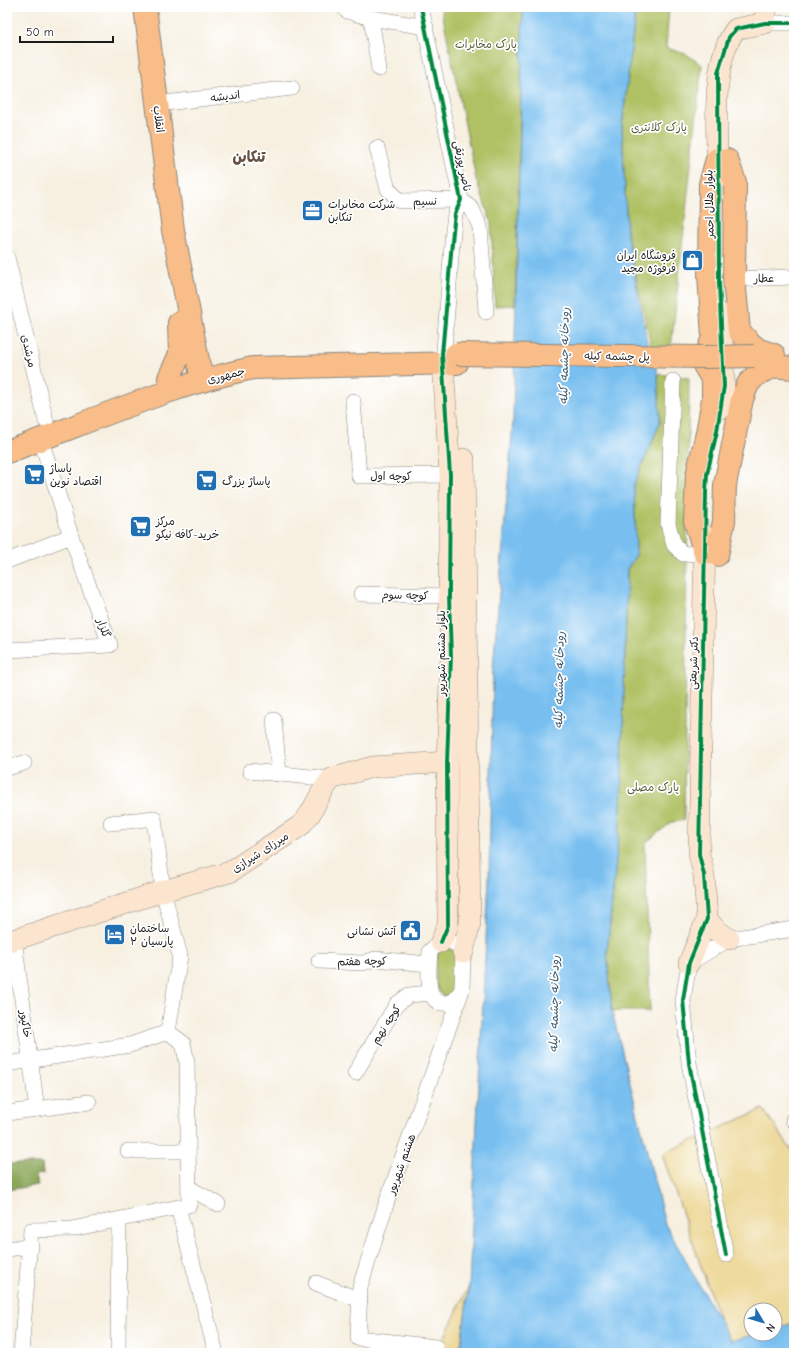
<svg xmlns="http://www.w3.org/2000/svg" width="801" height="1360" viewBox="0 0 801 1360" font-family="'Comic Neue','Playpen Sans Arabic',sans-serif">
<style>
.green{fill:#afc164;stroke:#666e40}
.forest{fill:#8ba75a;stroke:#54623b}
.sand{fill:#eeda9e;stroke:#857b5d;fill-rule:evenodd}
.water{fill:#78bff0;stroke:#4a6e86}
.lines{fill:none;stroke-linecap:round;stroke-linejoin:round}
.street-casing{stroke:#8a867e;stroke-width:16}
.secondary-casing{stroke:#8a867e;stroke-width:22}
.primary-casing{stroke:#8a867e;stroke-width:24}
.street{stroke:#fff;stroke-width:15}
.secondary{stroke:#fce5cf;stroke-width:21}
.primary{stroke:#f8bd88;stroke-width:22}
.primary-bridge-casing{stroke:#8a867e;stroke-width:24;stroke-linecap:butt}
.primary-bridge{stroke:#f8bd88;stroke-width:22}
.cycleway-casing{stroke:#fff;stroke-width:6}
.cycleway{stroke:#00873e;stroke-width:4}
.labels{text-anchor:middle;stroke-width:3.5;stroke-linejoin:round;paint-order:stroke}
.park-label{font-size:11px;fill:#575e39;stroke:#fff}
.street-label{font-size:11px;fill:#1c1c1c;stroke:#fff}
.poi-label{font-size:11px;fill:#1c1c1c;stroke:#fff;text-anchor:start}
.water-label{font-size:12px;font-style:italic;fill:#415d71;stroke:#fff}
.district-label{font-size:15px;font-weight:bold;fill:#645143;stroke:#fff}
</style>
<rect width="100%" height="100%" fill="#fff"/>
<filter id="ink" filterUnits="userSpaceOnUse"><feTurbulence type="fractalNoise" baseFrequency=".025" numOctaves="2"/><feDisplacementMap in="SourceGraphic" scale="8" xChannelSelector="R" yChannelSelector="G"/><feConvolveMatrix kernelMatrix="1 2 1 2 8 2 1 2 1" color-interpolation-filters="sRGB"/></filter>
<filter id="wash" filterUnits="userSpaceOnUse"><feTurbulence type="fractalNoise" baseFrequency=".012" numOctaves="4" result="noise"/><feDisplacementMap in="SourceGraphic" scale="16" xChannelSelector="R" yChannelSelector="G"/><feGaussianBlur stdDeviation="0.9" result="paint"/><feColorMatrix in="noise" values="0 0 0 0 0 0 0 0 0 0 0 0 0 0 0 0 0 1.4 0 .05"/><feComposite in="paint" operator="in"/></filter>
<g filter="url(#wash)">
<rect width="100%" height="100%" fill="#f7f0e1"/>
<!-- green -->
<g class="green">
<path d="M441,7H523L515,305L495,306L491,222L476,179Z"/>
<path d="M636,7H669L666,48L686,54L702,65L671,348L652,351L627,235L622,127Z"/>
<path d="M658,374L689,378L684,820L672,822L645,843L650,1011H612L607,952L621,811L627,569L636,555L634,484L660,423Z"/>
<path d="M446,947L455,952L456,988L451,995L443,996C433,989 435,964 438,953Z"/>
</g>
<!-- forest -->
<path class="forest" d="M7,1164H42L43,1174L36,1175L38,1185L7,1190Z"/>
<!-- sand -->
<g class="sand">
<path d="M763,1109L794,1154V1353H731L662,1154ZM751,1310H775V1334H751Z"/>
<path d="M469,1286L460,1353H437Z"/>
</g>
<!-- water -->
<path class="water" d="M523,7H636L622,127L627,235L647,342L658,374L660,423L634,484L636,555L627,569L621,811L607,952L612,1011L665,1224L731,1341L755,1334H775V1328L794,1323V1353H460L469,1286L489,878L493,669L513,421Z"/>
</g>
<g filter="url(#ink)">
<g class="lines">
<defs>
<g id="street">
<path d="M344,7L347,11L371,18L426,27"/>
<path d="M421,7L461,200L455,214L453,231L443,363"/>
<path d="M371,18L379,69"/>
<path d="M765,23H794"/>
<path d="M157,104L292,88"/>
<path d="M377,148L388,189L400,201L461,200"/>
<path d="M461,200L472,209L480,227L486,312"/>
<path d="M7,257L46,421"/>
<path d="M734,279L794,277"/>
<path d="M673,381L668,524L674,545L683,554L705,553"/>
<path d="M353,401L359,476L450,475"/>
<path d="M7,561L71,536"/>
<path d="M361,594L449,596"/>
<path d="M7,650L110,645L71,536L41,440"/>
<path d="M274,720L279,774"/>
<path d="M7,768L24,763"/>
<path d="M250,771L331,779"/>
<path d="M14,940L37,1109"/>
<path d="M449,941L458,945L463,952L462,989L455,1000C422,1016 429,968 430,951L440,942Z"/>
<path d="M319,961L363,963L375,959L429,964"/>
<path d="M7,1064L130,1045L168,1032"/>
<path d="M355,1073L397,1004L409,995L430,993"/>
<path d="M7,1113L89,1102"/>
<path d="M793,1120L794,1121"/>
<path d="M128,1151H188"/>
<path d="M189,1188L218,1204"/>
<path d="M178,1207L216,1353"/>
<path d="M7,1249L31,1246"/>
<path d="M726,1255L689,1063L683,1000L689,963L729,939L794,929"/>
<path d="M316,1283L360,1300"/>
<path d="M436,1347L358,1338L360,1287L387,1201L461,993"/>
<path d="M21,1353L31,1230L72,1229L189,1205L187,1062L183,1043L168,1032L180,956L163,891L154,818L111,823"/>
<path d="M118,1353L119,1220"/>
</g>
<g id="secondary">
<path d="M718,176C717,136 710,61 736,29L765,23L766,7"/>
<path d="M721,408L724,386L721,314"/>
<path d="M707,919L716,930L729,939"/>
<path d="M7,942L163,891L230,872L300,826L310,814L322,792L331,779L372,767L447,762"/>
<path d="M441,942L448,925L447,762L451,656L449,596L450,475L443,363"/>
<path d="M463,952L470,923L464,459"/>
<path d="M689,963L707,919L704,875L699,854L705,536"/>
</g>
<g id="primary">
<path d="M145,7L173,230L202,381"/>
<path d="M727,160L735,182L734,279L739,331L749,342L759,350L774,355"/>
<path d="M705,357L713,338L709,274L710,184L717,159"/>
<path d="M704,365L713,380V399L707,433L697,475L695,521L705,553"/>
<path d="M759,365L794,368"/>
<path d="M169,378L180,354L179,323"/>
<path d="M7,452C87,423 170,385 253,368L457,363"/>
<path d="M717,555L724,521L725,485L742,399L748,384L756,375L773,367"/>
</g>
</defs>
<!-- street casing -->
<use href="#street" class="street-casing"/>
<!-- secondary casing -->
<use href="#secondary" class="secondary-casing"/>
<!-- primary casing -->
<use href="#primary" class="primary-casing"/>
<!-- street -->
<use href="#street" class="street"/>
<!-- secondary -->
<use href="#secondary" class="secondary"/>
<!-- primary -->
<use href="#primary" class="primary"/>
<defs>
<path id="primary-bridge" d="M456,354L705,357L754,356"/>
</defs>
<!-- primary-bridge casing -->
<use href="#primary-bridge" class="primary-bridge-casing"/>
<!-- primary-bridge -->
<use href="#primary-bridge" class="primary-bridge"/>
<defs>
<g id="cycleway">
<path d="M421,7L461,200L455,214L453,231L442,354L450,475L449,596L451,656L447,762L448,925L441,942"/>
<path d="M726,1255L689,1063L683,1000L689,963L707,919L704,875L699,854L706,492L707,474L717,431L724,386L719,283L718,73L729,37L736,29L765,23H794"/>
</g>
</defs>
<!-- cycleway casing -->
<use href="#cycleway" class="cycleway-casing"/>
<!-- cycleway -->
<use href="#cycleway" class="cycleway"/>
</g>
</g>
<!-- icons -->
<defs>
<symbol id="office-square" viewBox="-11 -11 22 22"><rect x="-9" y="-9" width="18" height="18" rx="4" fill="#1f6fb2" stroke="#fff"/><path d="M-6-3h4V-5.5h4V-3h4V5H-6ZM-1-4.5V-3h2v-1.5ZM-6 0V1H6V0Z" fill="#fff"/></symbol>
<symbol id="shop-square" viewBox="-11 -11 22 22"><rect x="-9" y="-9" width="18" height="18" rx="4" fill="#1f6fb2" stroke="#fff"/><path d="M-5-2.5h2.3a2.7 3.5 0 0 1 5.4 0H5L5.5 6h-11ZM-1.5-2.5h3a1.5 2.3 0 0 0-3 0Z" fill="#fff"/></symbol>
<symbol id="supermarket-square" viewBox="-11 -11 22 22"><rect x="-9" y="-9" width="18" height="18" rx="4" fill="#1f6fb2" stroke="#fff"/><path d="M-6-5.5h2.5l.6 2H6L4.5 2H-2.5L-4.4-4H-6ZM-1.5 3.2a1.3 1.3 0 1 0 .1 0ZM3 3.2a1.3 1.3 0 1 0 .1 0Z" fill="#fff"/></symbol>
<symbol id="civic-square" viewBox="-11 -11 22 22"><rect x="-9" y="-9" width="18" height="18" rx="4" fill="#1f6fb2" stroke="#fff"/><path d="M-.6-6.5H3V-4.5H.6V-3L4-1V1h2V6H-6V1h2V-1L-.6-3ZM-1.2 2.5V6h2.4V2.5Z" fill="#fff"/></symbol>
<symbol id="hotel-square" viewBox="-11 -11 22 22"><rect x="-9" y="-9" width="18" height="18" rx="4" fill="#1f6fb2" stroke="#fff"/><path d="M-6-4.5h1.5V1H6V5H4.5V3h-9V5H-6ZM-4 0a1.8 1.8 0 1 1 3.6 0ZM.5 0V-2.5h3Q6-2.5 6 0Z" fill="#fff"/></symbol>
</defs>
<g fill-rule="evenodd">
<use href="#office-square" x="300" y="198" width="25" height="25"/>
<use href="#shop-square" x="680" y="248" width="25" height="25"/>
<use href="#supermarket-square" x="22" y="462" width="25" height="25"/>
<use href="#supermarket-square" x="194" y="468" width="25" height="25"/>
<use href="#supermarket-square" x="128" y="514" width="25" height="25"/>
<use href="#civic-square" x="398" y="918" width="25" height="25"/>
<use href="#hotel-square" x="102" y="922" width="25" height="25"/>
</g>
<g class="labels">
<!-- park labels -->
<g class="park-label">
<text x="486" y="48">پارک مخابرات</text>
<text x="659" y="131">پارک کلانتری</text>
<text x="653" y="791">پارک مصلی</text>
</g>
<!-- street labels -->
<g class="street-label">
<text transform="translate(225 96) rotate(-7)" y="4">اندیشه</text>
<text transform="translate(159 119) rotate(83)" y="4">انقلاب</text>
<text transform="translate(463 166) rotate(79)" y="4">ناصر پورتقی</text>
<text transform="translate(425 201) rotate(-1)" y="4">نسیم</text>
<text transform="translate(709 204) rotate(-91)" y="4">بلوار هلال احمر</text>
<text transform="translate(764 278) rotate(-1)" y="4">عطار</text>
<text transform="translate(29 351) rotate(77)" y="4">مرشدی</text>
<text transform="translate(617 356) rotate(1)" y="4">پل چشمه کیله</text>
<text transform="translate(226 375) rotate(-14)" y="4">جمهوری</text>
<text x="391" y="480">کوچه اول</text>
<text transform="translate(405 595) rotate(1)" y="4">کوچه سوم</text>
<text transform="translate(104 628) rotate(70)" y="4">گلزار</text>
<text transform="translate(441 653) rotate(-90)" y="4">بلوار هشتم شهریور</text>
<text transform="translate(693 663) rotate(-88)" y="4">دکتر شریعتی</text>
<text transform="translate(260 852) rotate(-33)" y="4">میرزای شیرازی</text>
<text transform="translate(362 961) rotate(-1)" y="4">کوچه هفتم</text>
<text transform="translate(26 1024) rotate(82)" y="4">خاکپور</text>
<text transform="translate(386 1024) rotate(-57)" y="4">کوچه نهم</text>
<text transform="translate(401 1164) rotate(-70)" y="4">هشتم شهریور</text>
</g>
<!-- poi labels -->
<g class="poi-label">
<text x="328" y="208">شرکت مخابرات<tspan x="328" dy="13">تنکابن</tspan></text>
<text x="676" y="259" text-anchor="end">فروشگاه ایران<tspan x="676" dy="13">فرفوژه مجید</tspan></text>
<text x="50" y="472">پاساژ<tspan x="50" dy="13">اقتصاد نوین</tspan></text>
<text x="222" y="485">پاساژ بزرگ</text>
<text x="156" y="525">مرکز<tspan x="156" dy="13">خرید-کافه نیکو</tspan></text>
<text x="130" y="932">ساختمان<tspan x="130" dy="13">پارسیان ۲</tspan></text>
<text x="396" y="935" text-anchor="end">آتش نشانی</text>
</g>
<!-- water labels -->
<g class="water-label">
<text transform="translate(564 356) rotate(-89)" y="4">رودخانه چشمه کیله</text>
<text transform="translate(559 680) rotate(-89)" y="4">رودخانه چشمه کیله</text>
<text transform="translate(554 1004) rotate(-89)" y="4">رودخانه چشمه کیله</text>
</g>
<!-- district labels -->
<g class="district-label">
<text x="249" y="162">تنکابن</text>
</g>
</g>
<!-- margin -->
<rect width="801" height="1360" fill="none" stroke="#fff" stroke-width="24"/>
<!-- north arrow -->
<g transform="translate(763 1322) rotate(128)"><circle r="19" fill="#ffffff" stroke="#a4a4a4"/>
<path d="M0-3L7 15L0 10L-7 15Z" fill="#1f6fb2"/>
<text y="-6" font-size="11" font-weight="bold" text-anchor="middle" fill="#1c1c1c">N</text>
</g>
<!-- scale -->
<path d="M20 36v6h93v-6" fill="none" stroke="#1c1c1c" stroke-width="2"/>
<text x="26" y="36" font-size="12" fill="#1c1c1c" stroke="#ffffff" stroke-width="3" paint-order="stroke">50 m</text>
</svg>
